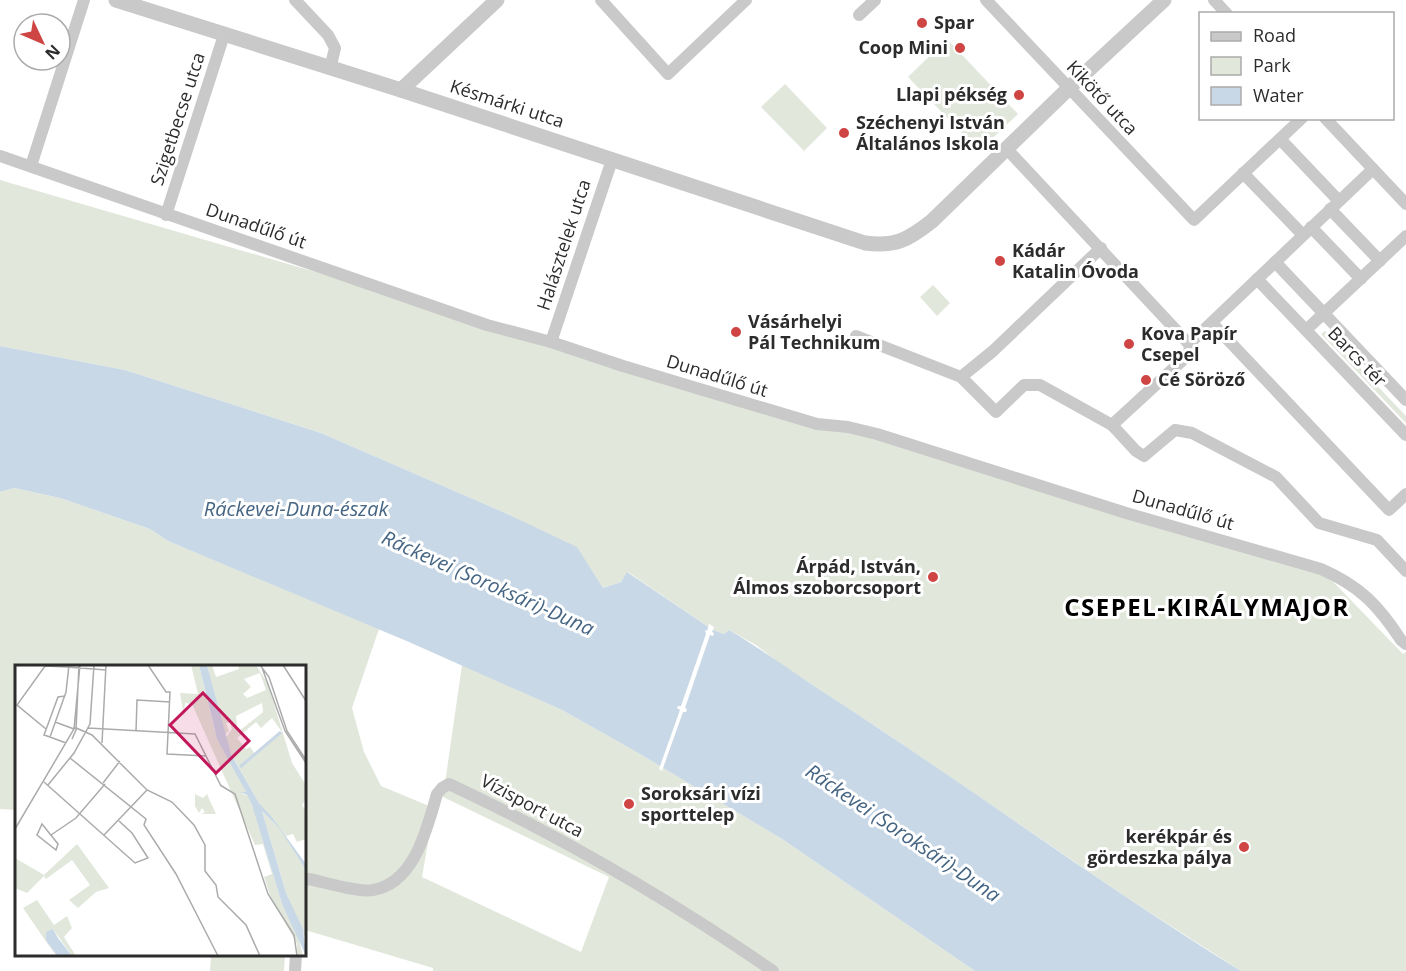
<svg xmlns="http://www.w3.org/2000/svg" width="1406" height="971" viewBox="0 0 1406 971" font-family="'Open Sans',sans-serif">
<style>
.green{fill:#e1e8db}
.water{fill:#c9d8e6}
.pier{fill:#fff}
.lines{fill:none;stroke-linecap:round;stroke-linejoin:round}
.minor{stroke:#c9c9c9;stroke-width:12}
.tertiary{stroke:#c9c9c9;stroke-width:15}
.poi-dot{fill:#ce4543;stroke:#fff;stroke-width:2}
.labels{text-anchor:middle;stroke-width:6;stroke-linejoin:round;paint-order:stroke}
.poi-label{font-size:18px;font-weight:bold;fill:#2c2c2c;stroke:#fff;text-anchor:start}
.street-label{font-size:18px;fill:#2c2c2c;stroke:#fff}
.water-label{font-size:20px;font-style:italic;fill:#456583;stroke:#fff}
.district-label{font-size:24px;font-weight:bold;letter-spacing:1.5px;fill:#000;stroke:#fff}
.inset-river{fill:none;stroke:#c9d8e6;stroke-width:3}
.inset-road{fill:none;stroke:#ababab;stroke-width:1.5}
.view{fill:#c2185b;fill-opacity:0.15;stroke:#c2185b;stroke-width:3}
.inset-edge{fill:none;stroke:#2c2c2c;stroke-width:3}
</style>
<rect width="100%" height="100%" fill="#fff"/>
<!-- green -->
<g class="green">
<path d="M947,39L1018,114L979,151L908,77Z"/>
<path d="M785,84L827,128L804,151L761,107Z"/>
<path d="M0,180L1316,564L1403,654L1406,652V971H1241L1129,899L883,731L782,665L756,645L729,630L724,634L713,630L628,572L621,582L603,588L576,547L503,512L321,433L125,370L0,346Z"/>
<path d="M933,285L950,303L937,316L920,297Z"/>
<path d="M1325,331L1406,416V423L1321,334Z"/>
<path d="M14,488L60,498L150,529L168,541L379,629L352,708L364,752L381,786L434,808L422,877L581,952L609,877L443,797L462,665L562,710L633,750L782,839L975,971H433V968L305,930L304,666H16V810L0,809V492Z"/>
<path d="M211,955H285L284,971H210Z"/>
</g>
<!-- water -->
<path class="water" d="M0,346L125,370L321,433L503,512L577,547L603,588L621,582L627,572L713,630L724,634L729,630C763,650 795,674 828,695C967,785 1100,884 1241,971H975L782,839L633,750L562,710L409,642L168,541L150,529L60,498L14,488L0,492Z"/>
<!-- pier -->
<path class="pier" d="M709,624L714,627L712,632L714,633L713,636L710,635L685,708L687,709L686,712H683L662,771L659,769L680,710L677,708L678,706H681L706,634L705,630L707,631Z"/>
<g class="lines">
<!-- minor -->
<g class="minor">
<path d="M295,0L328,35L335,48L330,69"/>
<path d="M601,0L668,74L746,0"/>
<path d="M986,0L1194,220L1302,118"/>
<path d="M1214,0L1227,14"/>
<path d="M859,15L875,0"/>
<path d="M1325,118L1406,204"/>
<path d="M1280,139L1339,201"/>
<path d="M1006,148L1189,344L1190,350L1186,357L1112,425"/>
<path d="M0,156L487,325L551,342L623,366L817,424L848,427L877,434L1126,513L1321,569C1360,586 1378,605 1401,640L1406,644"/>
<path d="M31,166L84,0"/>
<path d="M1243,173L1303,235"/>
<path d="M1330,209L1380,261"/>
<path d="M166,215L224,35"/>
<path d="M1311,227L1361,279"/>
<path d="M1275,262L1406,400"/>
<path d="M1257,279L1406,435"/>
<path d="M1212,323L1389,510L1406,494"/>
<path d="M1306,330L1406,236"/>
<path d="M856,336L961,377L996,412L1024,385H1040L1112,425L1136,451L1144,456L1175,430L1192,433L1276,477L1319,523L1377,540L1406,571"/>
<path d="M551,342L612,160"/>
<path d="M1189,344L1373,169"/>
<path d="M961,377L993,351L1101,248"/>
<path d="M304,880L309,879C324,882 359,893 373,890C415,883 427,828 437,794L442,788L449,784C562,837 670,900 773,971"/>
<path d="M295,971L296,954"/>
</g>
<!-- tertiary -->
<g class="tertiary">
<path d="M116,0L401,90L865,243C895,247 908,240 932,221L1068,89L1164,0"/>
<path d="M401,90L497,0"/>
</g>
</g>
<!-- markers -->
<g class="poi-dot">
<circle cx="922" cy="23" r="6"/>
<circle cx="960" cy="48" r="6"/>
<circle cx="1019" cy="95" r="6"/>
<circle cx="844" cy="133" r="6"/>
<circle cx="1000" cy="261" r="6"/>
<circle cx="736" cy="332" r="6"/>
<circle cx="1129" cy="344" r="6"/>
<circle cx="1146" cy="380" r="6"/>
<circle cx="933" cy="577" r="6"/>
<circle cx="629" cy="804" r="6"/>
<circle cx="1244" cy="847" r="6"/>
</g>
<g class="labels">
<!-- poi labels -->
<g class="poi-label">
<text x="934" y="29">Spar</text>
<text x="948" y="54" text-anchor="end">Coop Mini</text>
<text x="1007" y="101" text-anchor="end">Llapi pékség</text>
<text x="856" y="129">Széchenyi István<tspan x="856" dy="21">Általános Iskola</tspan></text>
<text x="1012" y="257">Kádár<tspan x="1012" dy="21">Katalin Óvoda</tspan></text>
<text x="748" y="328">Vásárhelyi<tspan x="748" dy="21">Pál Technikum</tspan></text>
<text x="1141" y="340">Kova Papír<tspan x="1141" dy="21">Csepel</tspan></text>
<text x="1158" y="386">Cé Söröző</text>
<text x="921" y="573" text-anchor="end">Árpád, István,<tspan x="921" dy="21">Álmos szoborcsoport</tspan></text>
<text x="641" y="800">Soroksári vízi<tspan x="641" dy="21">sporttelep</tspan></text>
<text x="1232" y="843" text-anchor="end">kerékpár és<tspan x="1232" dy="21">gördeszka pálya</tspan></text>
</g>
<!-- street labels -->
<g class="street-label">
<text transform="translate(1102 98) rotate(47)" y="6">Kikötő utca</text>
<text transform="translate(507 104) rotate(18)" y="6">Késmárki utca</text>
<text transform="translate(178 119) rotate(-72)" y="6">Szigetbecse utca</text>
<text transform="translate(256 226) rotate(19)" y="6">Dunadűlő út</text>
<text transform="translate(564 245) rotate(-72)" y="6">Halásztelek utca</text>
<text transform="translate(1357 357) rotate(46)" y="6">Barcs tér</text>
<text transform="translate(717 376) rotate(17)" y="6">Dunadűlő út</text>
<text transform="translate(1183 510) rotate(16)" y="6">Dunadűlő út</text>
<text transform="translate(532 806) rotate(28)" y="6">Vízisport utca</text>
</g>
<!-- water labels -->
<g class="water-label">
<text x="296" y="516">Ráckevei-Duna-észak</text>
<text transform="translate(488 583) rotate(24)" y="7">Ráckevei (Soroksári)-Duna</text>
<text transform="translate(903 833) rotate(34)" y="7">Ráckevei (Soroksári)-Duna</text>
</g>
<!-- district labels -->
<g class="district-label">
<text x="1207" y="616">CSEPEL-KIRÁLYMAJOR</text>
</g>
</g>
<!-- overview -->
<g transform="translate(15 665)">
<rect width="291" height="291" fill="#fff"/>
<path d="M176,0H184L200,67L231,127L226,128L233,131L239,145L267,239L283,271L288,291H282V279L256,233L249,212L257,209L248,179L240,180L177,39L170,38L169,52L165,28L183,29ZM192,0H197L201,12L224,4L223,0H241L253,19L277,98L291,120V134L287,140L291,146V174L282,177L278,169L271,171L266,165L291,205V274L271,228L247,146L263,162L244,138L214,85L210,74L217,64L215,57L211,58L214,66L209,70ZM245,8L251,25L232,33L228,29L236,22L229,14ZM247,38L248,47L223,67L221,51ZM257,53L267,67L240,89L235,82L231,84L222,73L241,57L246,63ZM180,129L188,133L192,129L201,149H187L190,147L187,143L184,148L180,141ZM62,179L94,223L81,227L63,243L54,235L75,220L57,195L31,214L29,211L12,228L0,223V193L29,210ZM22,235L39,260L52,251L57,263L49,272L61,291H57L38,264L31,274L41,291L8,243Z" fill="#e1e8db" fill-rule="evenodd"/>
<path d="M184,0H192L216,89L244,138L256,151L291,199V205L264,163L247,146L271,228L288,264L291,291L267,239L237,140L232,130L225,127H231L202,74ZM38,264L43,273L57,291H42L31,275V267Z" fill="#c9d8e6"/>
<path class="inset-river" d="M225,102L266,67"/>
<path class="inset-road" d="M133,0L151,27H155L152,89L191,91M245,0L254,12L272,66L291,95M246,0L270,66L291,98M268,0L291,36M52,2L91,5M59,62L77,70L132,125L157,137L179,160L190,180V206L201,220L203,232L231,260L245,291M73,63L180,69L206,121M31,64L2,40L30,1L52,2M59,64L65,0M121,66L122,35L155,37M35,72L29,70L43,32L50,31M57,74L61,65L64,0M51,78L35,72L51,27L54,0M87,78L91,0M55,93L131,154L129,160L161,209L203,291M29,117L120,198L133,193L117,168L104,156M88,118L105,96M33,120L59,88L75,59L79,0M205,120L220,129L253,229L279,270L282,291M27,159L43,179L41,185L22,170ZM0,164L59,64L40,57M36,170L61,153L90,119M89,170L132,125"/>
<path class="view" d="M188,28L234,76L201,108L155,60Z"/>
<rect width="291" height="291" class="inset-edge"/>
</g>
<!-- legend -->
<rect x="1199" y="12" width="195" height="108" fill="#ffffff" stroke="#ababab" stroke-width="1.5"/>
<rect x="1211" y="32" width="30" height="9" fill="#c9c9c9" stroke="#ababab" stroke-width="1.5"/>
<text x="1253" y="42" font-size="18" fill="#2c2c2c">Road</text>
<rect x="1211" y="57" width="30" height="18" fill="#e1e8db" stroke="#ababab" stroke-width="1.5"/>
<text x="1253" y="72" font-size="18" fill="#2c2c2c">Park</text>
<rect x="1211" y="87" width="30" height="18" fill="#c9d8e6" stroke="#ababab" stroke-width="1.5"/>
<text x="1253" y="102" font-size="18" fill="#2c2c2c">Water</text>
<!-- north arrow -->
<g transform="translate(42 42) rotate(134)"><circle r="28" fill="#ffffff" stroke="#ababab" stroke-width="1.5"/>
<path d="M0-4.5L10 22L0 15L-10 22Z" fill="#ce4543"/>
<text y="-9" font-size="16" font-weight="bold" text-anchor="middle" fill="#2c2c2c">N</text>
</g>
</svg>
